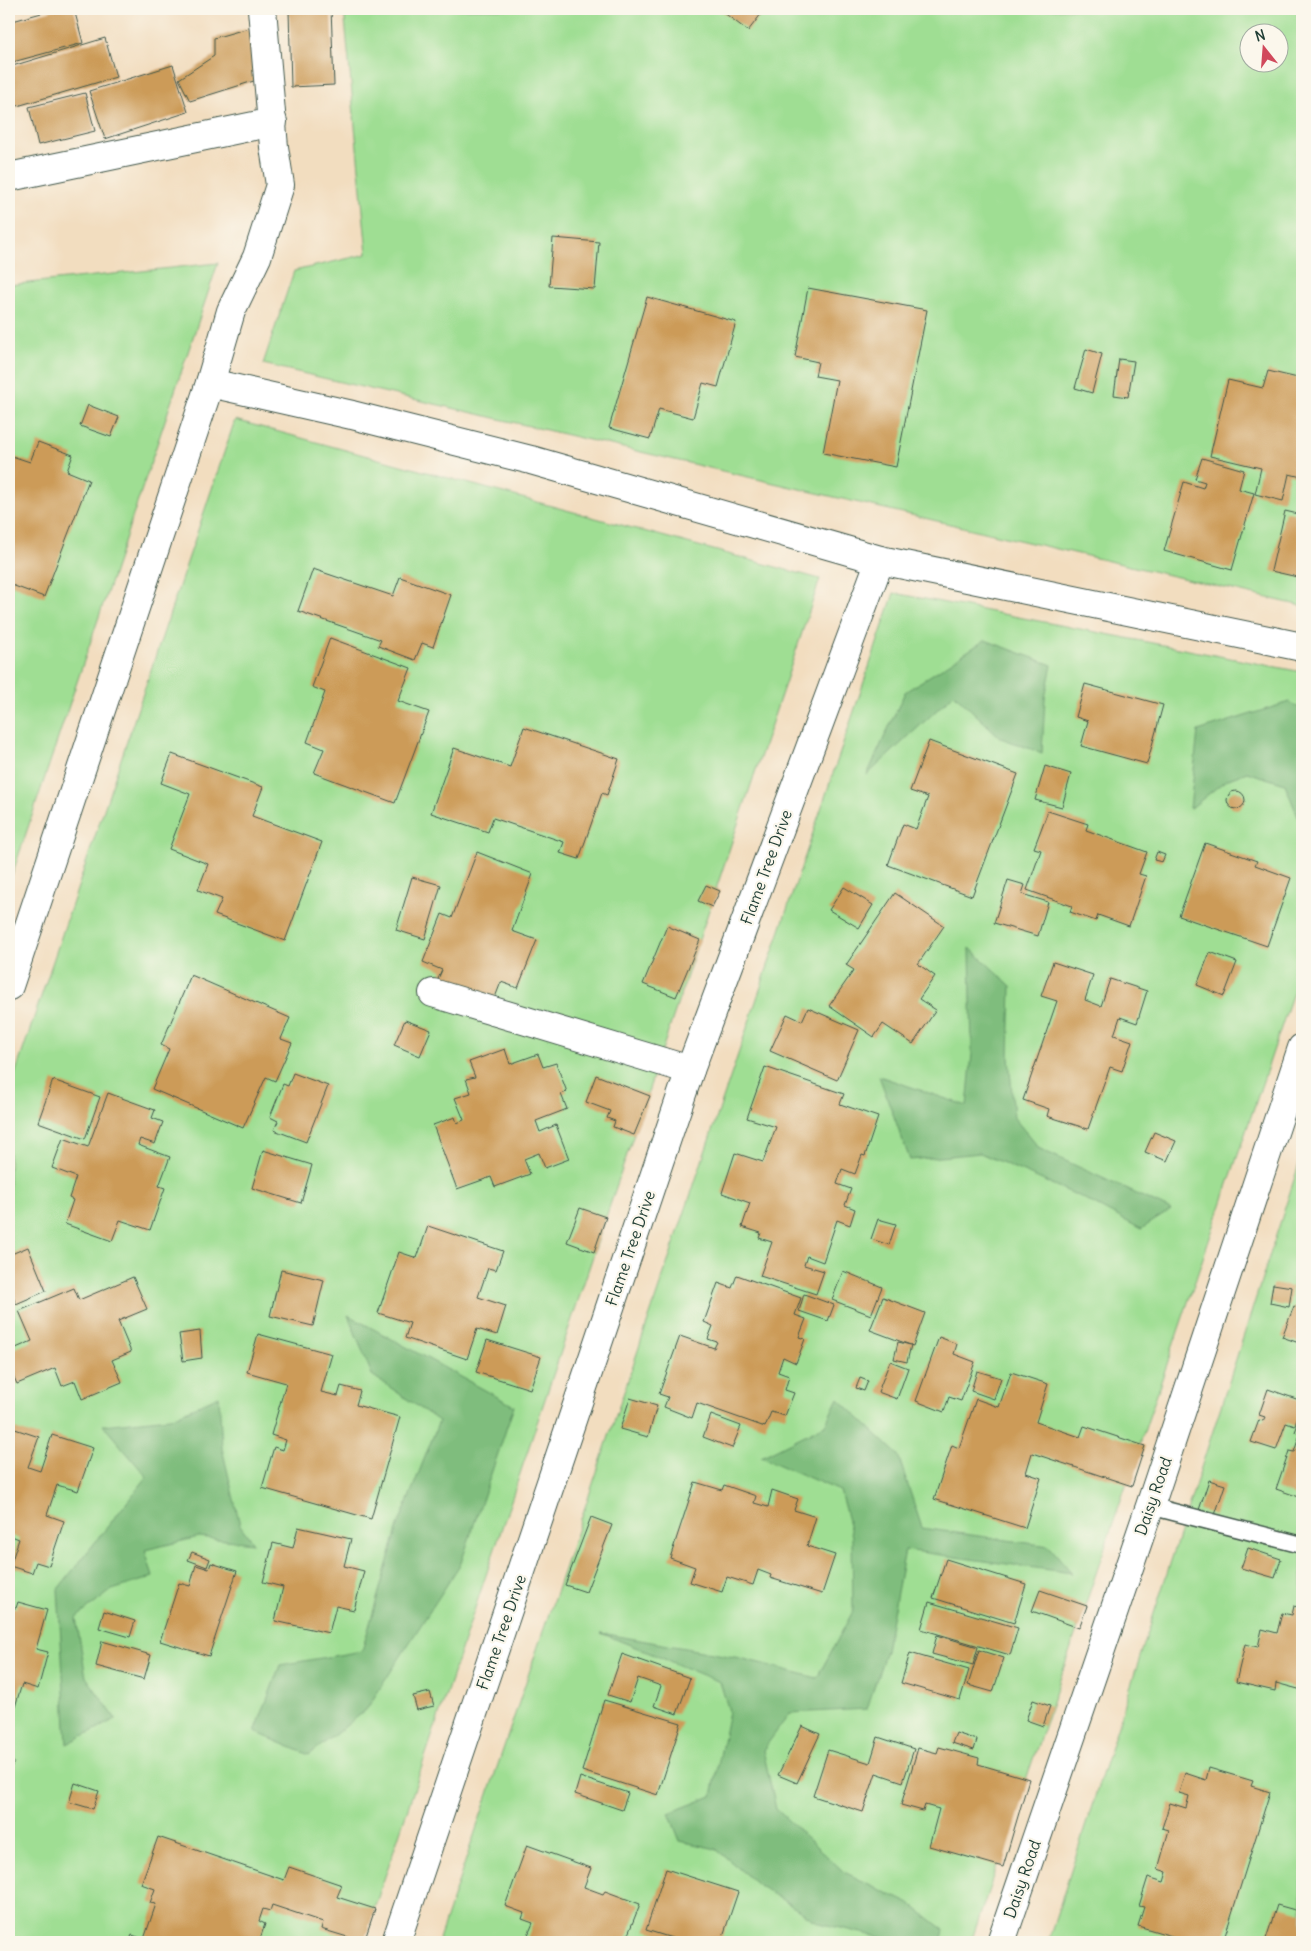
<svg xmlns="http://www.w3.org/2000/svg" width="1311" height="1951" viewBox="0 0 1311 1951" font-family="Delius,sans-serif">
<style>
.green{fill:#9fde93;stroke:#5f8e64;fill-rule:evenodd}
.forest{fill:#7fbd7d;stroke:#4f7d58}
.building{fill:#cc9b59}
.lines{fill:none;stroke-linecap:round;stroke-linejoin:round}
.service-casing{stroke:#3f5549;stroke-width:19}
.minor-casing{stroke:#3f5549;stroke-width:30}
.service{stroke:#fff;stroke-width:16}
.minor{stroke:#fff;stroke-width:28}
.labels{text-anchor:middle;stroke-width:4.5;stroke-linejoin:round;paint-order:stroke}
.street-label{font-size:16px;fill:#1f3d34;stroke:#fbf7ec}
</style>
<rect width="100%" height="100%" fill="#fbf7ec"/>
<filter id="ink" filterUnits="userSpaceOnUse"><feTurbulence type="fractalNoise" baseFrequency=".02" numOctaves="2"/><feDisplacementMap in="SourceGraphic" scale="10" xChannelSelector="R" yChannelSelector="G"/><feConvolveMatrix kernelMatrix="1 2 1 2 8 2 1 2 1" color-interpolation-filters="sRGB"/></filter>
<filter id="wash" filterUnits="userSpaceOnUse"><feTurbulence type="fractalNoise" baseFrequency=".0096" numOctaves="4" result="noise"/><feDisplacementMap in="SourceGraphic" scale="20" xChannelSelector="R" yChannelSelector="G"/><feGaussianBlur stdDeviation="1.12" result="paint"/><feColorMatrix in="noise" values="0 0 0 0 0 0 0 0 0 0 0 0 0 0 0 0 0 1.4 0 .05"/><feComposite in="paint" operator="in"/></filter>
<g filter="url(#wash)">
<rect width="100%" height="100%" fill="#f2ddbf"/>
<!-- green -->
<g class="green">
<path d="M344,9H1302V606L263,364L294,271L367,254ZM1248,32H1278V62H1248Z"/>
<path d="M218,263L9,884V285Z"/>
<path d="M235,420L820,579L363,1942H9V1092Z"/>
<path d="M894,593L1302,672V966L971,1942H438Z"/>
<path d="M1302,1155V1942H1048Z"/>
</g>
<!-- forest -->
<g class="forest">
<path d="M985,640L1052,665L1045,698L1042,753L1001,738L954,694L867,775L905,692Z"/>
<path d="M1289,702L1302,709V827L1285,784L1247,772L1226,780L1190,809L1198,731Z"/>
<path d="M970,948L1011,986L1009,1057L1014,1118L1040,1149L1171,1210L1141,1229L1081,1197L980,1153L910,1160L879,1076L967,1106L972,1054Z"/>
<path d="M348,1315L514,1406L461,1563L366,1710L309,1755L255,1732L280,1665L362,1651L398,1526L439,1421L372,1375Z"/>
<path d="M219,1396L222,1448L240,1525L253,1543L199,1537L145,1550L153,1577L112,1590L76,1618L86,1677L116,1719L67,1744L58,1589L147,1477L103,1425L170,1418Z"/>
<path d="M838,1398L898,1455L922,1528L1049,1546L1072,1573L905,1550L886,1650L867,1709L790,1713L763,1750L776,1809L844,1872L910,1904L944,1930L941,1942H900L819,1923L757,1884L716,1849L680,1841L669,1813L712,1796L729,1711L720,1682L601,1633L740,1658L817,1678L853,1611L852,1536L840,1491L761,1457L825,1425Z"/>
</g>
<g id="blocks">
<!-- building -->
<g class="building">
<path d="M56,9H74L83,43L9,63V22Z"/>
<path d="M331,9L334,85L291,87L289,10Z"/>
<path d="M719,9H765L748,31Z"/>
<path d="M256,26L260,79L190,101L179,79L214,56V38Z"/>
<path d="M105,38L116,77L14,107L9,90V67Z"/>
<path d="M173,65L188,112L105,139L89,91Z"/>
<path d="M85,93L95,131L38,145L29,107Z"/>
<path d="M553,238L599,242L595,289L549,286Z"/>
<path d="M808,288L927,310L896,467L823,453L837,380L815,376L818,362L795,357Z"/>
<path d="M647,297L736,322L718,387L703,383L693,418L659,409L650,439L609,428Z"/>
<path d="M1086,349L1102,354L1092,393L1075,388Z"/>
<path d="M1119,359L1134,361L1128,397L1114,395Z"/>
<path d="M1268,371L1302,379V477L1289,474L1283,501L1255,494L1261,468L1210,456L1228,380L1263,388Z"/>
<path d="M88,405L119,417L111,437L80,426Z"/>
<path d="M38,442L73,455L67,471L89,480L44,597L9,584V464L12,456L30,462Z"/>
<path d="M1202,458L1244,470L1239,489L1254,493L1232,570L1164,551L1184,482L1203,488L1205,482L1195,479Z"/>
<path d="M1285,511L1302,515V578L1271,571Z"/>
<path d="M313,569L393,596L400,577L451,595L433,647L422,643L415,660L378,646L381,640L298,611Z"/>
<path d="M330,638L411,668L398,701L429,712L395,803L314,773L324,749L307,742L325,692L312,687Z"/>
<path d="M1085,684L1163,705L1147,764L1081,746L1088,721L1076,717Z"/>
<path d="M524,727L619,759L607,795L602,793L579,859L560,853L564,842L493,818L488,832L431,813L454,748L510,767Z"/>
<path d="M929,741L1018,774L972,896L888,865L903,824L916,829L928,797L910,791Z"/>
<path d="M172,754L263,787L252,816L322,842L285,941L215,915L222,899L198,890L208,864L169,849L190,794L161,783Z"/>
<path d="M1045,766L1071,774L1062,807L1035,800Z"/>
<circle cx="1236" cy="800" r="9"/>
<path d="M1048,811L1088,824L1086,830L1147,852L1139,874L1146,876L1129,926L1098,915L1096,921L1070,912L1072,906L1027,890L1041,850L1034,848Z"/>
<path d="M1205,843L1257,861L1255,865L1291,878L1267,946L1179,916Z"/>
<path d="M477,852L533,874L512,931L537,940L518,988L501,982L491,1008L435,986L442,970L423,962L442,914L452,918Z"/>
<path d="M1157,852L1165,855L1162,862L1154,860Z"/>
<path d="M412,877L441,885L425,939L396,930Z"/>
<path d="M1008,880L1025,885L1022,894L1048,902L1038,936L994,923Z"/>
<path d="M706,885L720,891L712,907L698,901Z"/>
<path d="M844,887L873,905L859,928L829,910Z"/>
<path d="M895,893L944,926L918,964L935,976L919,999L936,1010L913,1044L883,1024L874,1037L829,1006L854,970L846,965Z"/>
<path d="M667,926L700,940L676,997L643,984Z"/>
<path d="M1210,952L1237,962L1224,996L1197,985Z"/>
<path d="M1053,962L1093,975L1085,1000L1101,1006L1110,979L1147,991L1137,1023L1120,1017L1114,1035L1132,1041L1122,1071L1110,1067L1088,1129L1047,1116L1049,1109L1023,1100L1057,1001L1041,996Z"/>
<path d="M191,975L290,1018L281,1039L292,1043L275,1081L266,1077L243,1128L152,1089L169,1049L161,1045Z"/>
<path d="M808,1008L859,1030L837,1080L770,1051L787,1014L802,1021Z"/>
<path d="M405,1020L431,1030L420,1056L394,1045Z"/>
<path d="M505,1049L510,1064L538,1054L543,1067L556,1063L567,1092L561,1094L567,1109L536,1121L540,1132L556,1125L569,1159L545,1168L539,1153L524,1159L530,1174L495,1187L491,1177L457,1189L433,1125L455,1117L457,1123L464,1120L455,1098L471,1093L466,1079L475,1077L469,1062Z"/>
<path d="M765,1067L844,1094L840,1104L878,1117L865,1156L862,1155L855,1174L842,1169L837,1184L851,1189L845,1205L855,1209L850,1225L837,1220L823,1262L807,1256L804,1265L824,1271L816,1294L760,1276L772,1242L759,1238L761,1233L742,1227L750,1203L722,1193L735,1153L763,1162L776,1127L747,1118Z"/>
<path d="M293,1073L328,1086L306,1142L274,1130L278,1121L270,1117L283,1084L288,1086Z"/>
<path d="M596,1075L650,1096L634,1135L613,1127L615,1121L607,1118L610,1111L586,1102Z"/>
<path d="M53,1080L100,1097L85,1139L38,1122Z"/>
<path d="M108,1093L155,1110L152,1118L163,1122L155,1144L140,1139L138,1145L170,1157L159,1186L165,1188L150,1230L120,1220L112,1241L65,1224L73,1200L69,1198L76,1177L52,1168L63,1138L88,1147Z"/>
<path d="M1154,1132L1176,1141L1167,1161L1145,1152Z"/>
<path d="M263,1150L312,1165L301,1203L252,1188Z"/>
<path d="M580,1208L606,1217L594,1252L567,1242Z"/>
<path d="M878,1219L896,1224L889,1245L871,1239Z"/>
<path d="M428,1226L503,1251L496,1270L488,1268L478,1297L506,1306L497,1335L477,1329L467,1359L405,1338L410,1323L378,1313L399,1252L417,1258Z"/>
<path d="M28,1247L46,1291L16,1304L9,1288V1255Z"/>
<path d="M281,1270L324,1280L313,1326L270,1316Z"/>
<path d="M843,1271L882,1287L871,1315L832,1300Z"/>
<path d="M737,1275L801,1298L795,1315L806,1319L799,1337L805,1339L796,1363L783,1357L778,1372L789,1376L785,1390L794,1393L785,1416L771,1412L765,1427L697,1403L692,1418L664,1407L668,1397L659,1394L680,1336L714,1348L717,1342L708,1339L713,1326L704,1322L718,1283L732,1288Z"/>
<path d="M133,1277L147,1309L118,1321L131,1352L112,1360L122,1382L82,1399L75,1381L62,1386L55,1368L17,1384L9,1366V1351L32,1341L19,1311L74,1288L79,1300Z"/>
<path d="M1273,1284L1292,1287L1289,1307L1270,1303Z"/>
<path d="M804,1294L834,1305L828,1321L799,1311Z"/>
<path d="M883,1297L925,1313L913,1346L870,1330Z"/>
<path d="M1294,1306L1302,1309V1344L1282,1337Z"/>
<path d="M200,1331L202,1358L183,1361L179,1334Z"/>
<path d="M258,1334L332,1354L321,1392L338,1396L341,1386L360,1391L356,1405L400,1417L371,1519L262,1488L274,1447L283,1450L286,1440L271,1435L286,1383L247,1372Z"/>
<path d="M939,1337L957,1344L954,1354L975,1362L961,1401L949,1397L944,1412L916,1401Z"/>
<path d="M487,1340L541,1357L530,1389L476,1372Z"/>
<path d="M898,1342L911,1345L907,1362L894,1359Z"/>
<path d="M890,1361L908,1368L897,1399L878,1392Z"/>
<path d="M977,1371L1001,1378L994,1399L971,1391Z"/>
<path d="M1011,1372L1048,1384L1036,1422L1080,1437L1084,1426L1145,1446L1132,1486L1032,1453L1026,1473L1041,1478L1025,1528L934,1499L952,1445L959,1448L976,1399L999,1407Z"/>
<path d="M860,1378L868,1381L864,1391L856,1388Z"/>
<path d="M1268,1389L1302,1401L1295,1426L1286,1423L1276,1450L1251,1442L1259,1420L1263,1421L1265,1417L1259,1415Z"/>
<path d="M630,1398L657,1406L648,1437L620,1429Z"/>
<path d="M1302,1413V1498L1276,1489L1289,1451L1294,1452L1300,1434L1295,1432Z"/>
<path d="M711,1415L741,1426L732,1448L703,1437Z"/>
<path d="M9,1427L39,1437L28,1467L40,1471L52,1435L93,1448L78,1491L57,1485L47,1515L64,1521L49,1566L36,1562L32,1573L10,1566L19,1539L9,1535Z"/>
<path d="M1209,1480L1225,1485L1215,1515L1199,1510Z"/>
<path d="M695,1482L722,1490L724,1485L756,1496L754,1503L768,1507L772,1490L798,1499L794,1510L816,1517L807,1546L835,1555L822,1594L770,1578L771,1575L758,1570L753,1585L727,1577L722,1592L690,1582L695,1567L670,1558Z"/>
<path d="M591,1517L612,1525L586,1592L565,1585Z"/>
<path d="M298,1527L351,1539L344,1566L364,1571L354,1610L336,1606L329,1633L275,1621L283,1587L263,1582L273,1543L293,1548Z"/>
<path d="M1248,1548L1281,1559L1275,1578L1241,1568Z"/>
<path d="M192,1552L210,1559L207,1567L188,1560Z"/>
<path d="M946,1559L1026,1584L1014,1623L933,1598Z"/>
<path d="M211,1563L237,1571L209,1656L160,1641L179,1583L190,1586L196,1565L209,1569Z"/>
<path d="M1040,1590L1087,1606L1079,1628L1032,1611Z"/>
<path d="M18,1602L47,1610L36,1649L48,1652L38,1689L22,1684L15,1707L9,1705V1606L16,1608Z"/>
<path d="M929,1602L1018,1628L1010,1655L921,1629Z"/>
<path d="M1294,1606L1302,1608V1690L1276,1683L1275,1691L1236,1682L1245,1644L1258,1647L1262,1629L1277,1633L1282,1613L1292,1615Z"/>
<path d="M104,1611L135,1621L130,1637L99,1628Z"/>
<path d="M937,1635L978,1647L973,1665L932,1654Z"/>
<path d="M102,1641L151,1655L144,1679L96,1666Z"/>
<path d="M979,1650L1004,1658L993,1692L968,1685Z"/>
<path d="M910,1653L969,1670L960,1700L901,1683Z"/>
<path d="M622,1654L690,1678L677,1714L654,1706L661,1686L638,1678L630,1702L608,1695Z"/>
<path d="M430,1692L434,1706L417,1710L413,1696Z"/>
<path d="M604,1700L681,1723L658,1795L582,1771Z"/>
<path d="M1033,1700L1050,1706L1043,1726L1026,1720Z"/>
<path d="M802,1726L820,1734L797,1783L778,1775Z"/>
<path d="M956,1733L977,1740L974,1750L952,1743Z"/>
<path d="M878,1737L914,1749L903,1782L876,1773L863,1812L813,1796L828,1750L870,1763Z"/>
<path d="M939,1747L979,1758L978,1764L1029,1779L1003,1867L929,1846L939,1809L925,1805L923,1811L901,1805L918,1748L937,1753Z"/>
<path d="M9,1756L14,1763L9,1770Z"/>
<path d="M1209,1768L1253,1781L1251,1786L1270,1792L1223,1942H1192L1138,1926L1144,1907L1139,1906L1148,1877L1164,1882L1167,1872L1158,1869L1169,1830L1162,1828L1170,1803L1186,1808L1189,1796L1179,1793L1185,1773L1206,1780Z"/>
<path d="M580,1777L628,1793L622,1810L575,1794Z"/>
<path d="M75,1783L99,1791L93,1809L69,1802Z"/>
<path d="M158,1837L284,1880L289,1867L342,1885L337,1897L375,1909L364,1942L321,1929L323,1922L272,1905L270,1911L263,1909L259,1921L265,1924L259,1942H129L132,1935L144,1939L156,1904L150,1903L155,1889L141,1884Z"/>
<path d="M527,1845L591,1868L584,1887L603,1894L605,1891L640,1904L625,1942H525L533,1923L522,1919L524,1913L505,1906Z"/>
<path d="M666,1869L738,1892L721,1942H685L646,1930Z"/>
<path d="M1277,1905L1302,1912V1942H1265Z"/>
</g>
</g>
</g>
<g filter="url(#ink)">
<use href="#blocks" fill-opacity="0" stroke="#3f5549" stroke-width="1"/>
<g class="lines">
<defs>
<path id="service" d="M1150,1506L1302,1545"/>
<g id="minor">
<path d="M9,177L273,122"/>
<path d="M210,383L352,415L531,460L880,560L1302,647"/>
<path d="M9,986L210,383L231,311L257,257L280,185L274,147L262,9"/>
<path d="M433,993L690,1070"/>
<path d="M396,1942L690,1070L880,560"/>
<path d="M1001,1942L1150,1506L1302,1048"/>
</g>
</defs>
<!-- service casing -->
<use href="#service" class="service-casing"/>
<!-- minor casing -->
<use href="#minor" class="minor-casing"/>
<!-- service -->
<use href="#service" class="service"/>
<!-- minor -->
<use href="#minor" class="minor"/>
</g>
</g>
<g class="labels">
<!-- street labels -->
<g class="street-label">
<text transform="translate(766 867) rotate(-70)" y="6">Flame Tree Drive</text>
<text transform="translate(630 1248) rotate(-71)" y="6">Flame Tree Drive</text>
<text transform="translate(1153 1496) rotate(-71)" y="6">Daisy Road</text>
<text transform="translate(501 1632) rotate(-71)" y="6">Flame Tree Drive</text>
<text transform="translate(1022 1879) rotate(-71)" y="6">Daisy Road</text>
</g>
</g>
<!-- margin -->
<rect width="1311" height="1951" fill="none" stroke="#fbf7ec" stroke-width="30"/>
<!-- north arrow -->
<g transform="translate(1264 48) rotate(343)"><circle r="24" fill="#fbf7ec" stroke="#a3ada2"/>
<path d="M0-4L9 19L0 12L-9 19Z" fill="#d1495b"/>
<text y="-8" font-size="14" font-weight="bold" text-anchor="middle" fill="#1f3d34">N</text>
</g>
</svg>
